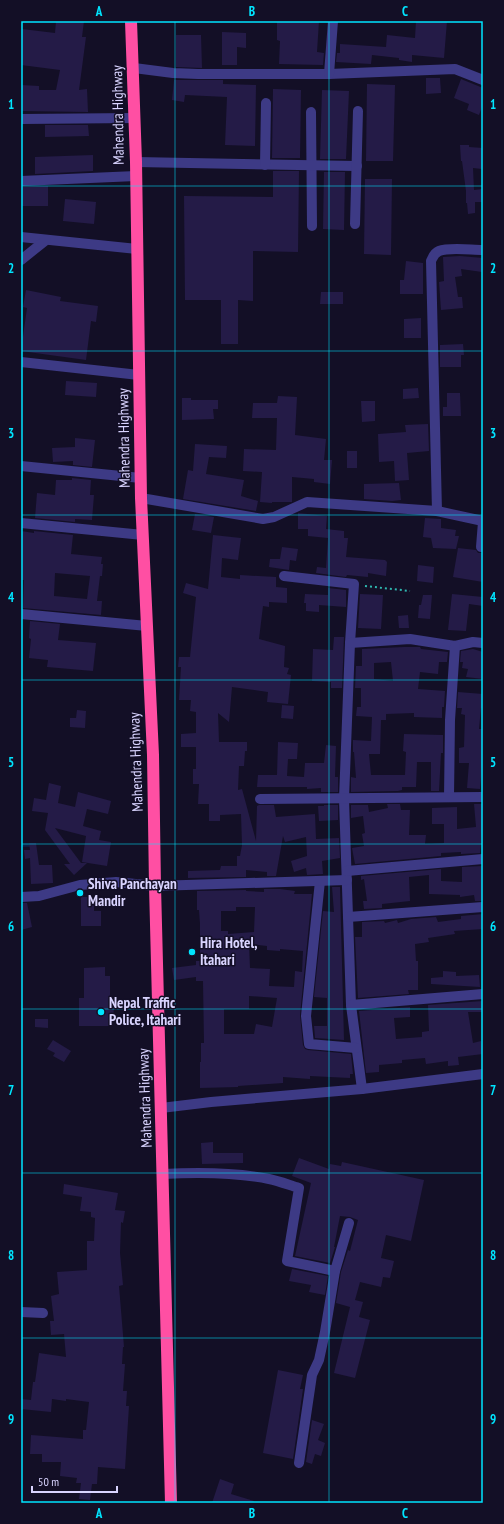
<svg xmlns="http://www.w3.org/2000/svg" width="504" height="1524" viewBox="0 0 504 1524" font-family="'PT Sans Narrow',sans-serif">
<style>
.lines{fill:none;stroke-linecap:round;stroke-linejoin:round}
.stream{stroke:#0c2248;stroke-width:3.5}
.building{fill:#241b47;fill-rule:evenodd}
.path{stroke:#2fb8b0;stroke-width:2;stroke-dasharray:2 3;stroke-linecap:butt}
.minor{stroke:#3d3a85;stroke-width:10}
.highway{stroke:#ff4fa3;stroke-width:12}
.grid{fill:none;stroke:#00e5ff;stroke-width:1;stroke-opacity:0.55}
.poi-dot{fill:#00e5ff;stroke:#130f26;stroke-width:1.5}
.labels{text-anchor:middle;stroke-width:3;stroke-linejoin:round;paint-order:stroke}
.street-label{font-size:15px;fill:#d9d4ff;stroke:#130f26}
.poi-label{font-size:15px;font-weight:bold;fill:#d9d4ff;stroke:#130f26;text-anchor:start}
.neatline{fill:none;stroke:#00e5ff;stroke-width:1.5}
.grid-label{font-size:13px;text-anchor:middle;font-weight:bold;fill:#00e5ff}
</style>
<rect width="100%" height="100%" fill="#130f26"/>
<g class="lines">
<!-- stream -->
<path class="stream" d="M21,845H32"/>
</g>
<!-- building -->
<g class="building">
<path d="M56,21H84L82,37H86L79,90L87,89L88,112L21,111V85L39,86V90H56L60,70L21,65L22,29L55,33Z"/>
<path d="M277,21H319L317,52L324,53L323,65L279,64L280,41L277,40Z"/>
<path d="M416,21H447L444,58L412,55V62L399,60V58L372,55L371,64L336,62L337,53H340V44L386,47L387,35L415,38Z"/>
<path d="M222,32L246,33V48L237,47V65H222Z"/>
<path d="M176,35H201L202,68L176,67Z"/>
<path d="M426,78H440L441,93L426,94Z"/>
<path d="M461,79L483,88V104L479,115L467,110L469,104L454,98Z"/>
<path d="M174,80H223V84L256,85L255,146L225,145L227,97L185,95L184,102L172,100Z"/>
<path d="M367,84L395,85L393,161H366Z"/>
<path d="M273,89L301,90L300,158H272Z"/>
<path d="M322,90L349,91L346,159H320Z"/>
<path d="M45,125H88L89,136L45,137Z"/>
<path d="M460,145H469V147L483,148L482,169L473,168L474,190L483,189V202H475V213L468,214L467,203H466V191L462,161H461Z"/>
<path d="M93,155V171L35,174V157Z"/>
<path d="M273,171H299L298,252L253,251V301L238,300V344H221V300H185L184,196L273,197Z"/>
<path d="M324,172H345L344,230L323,229Z"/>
<path d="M365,179H392L391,255L364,254Z"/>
<path d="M48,186V206H21V187Z"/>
<path d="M65,199L96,202L94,224L63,221Z"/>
<path d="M460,256L483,258L482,272L461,269L462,276L455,277L458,297H462L463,308L441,310L439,282L444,281L443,257Z"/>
<path d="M406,261L423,263V294H400V280H404Z"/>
<path d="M26,290L61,297L60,301L98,306L96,322L91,321L86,360L21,351L27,308L23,307Z"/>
<path d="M321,292H343V304H320Z"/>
<path d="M421,318V338H404V319Z"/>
<path d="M463,344L464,355H461V367H440V345Z"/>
<path d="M66,381L97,383L96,397L65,395Z"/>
<path d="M418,388L419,398L403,399V389Z"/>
<path d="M447,393H460L461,416H443V407H447Z"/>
<path d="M278,396L297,397L295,435L326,439L324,460H332L330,484L314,482V479L292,477V502H272V503L260,502L262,472L243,471L244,449L276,450L277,418H252L253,403H277Z"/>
<path d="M182,398H191V400H218V409H213L214,419L182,420Z"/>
<path d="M361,401H375V421L362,422Z"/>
<path d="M428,424L429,451L407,453L409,480L395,481L394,461L379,462L378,434L406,432L405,425Z"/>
<path d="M75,438L95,440L92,467L73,465V461L53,462L52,448L75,447Z"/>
<path d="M195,444L227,446L226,458L209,457L206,474L244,480L241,496L258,501L256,511L183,499L188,470L193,471Z"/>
<rect x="347" y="451" width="10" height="17"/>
<path d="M72,478L91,480L90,495H94L92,520L75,519V522L35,518L37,493L55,495L56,480H72Z"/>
<path d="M399,483L401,500L392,501L364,499V484Z"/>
<path d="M298,513L327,516L326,529L344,531V538H348L346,557L385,560L387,562L386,576L368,573V577L347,575L346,577L316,573L317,567L326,568L328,538L308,536V529H298Z"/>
<path d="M195,514L214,517L211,533L192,530Z"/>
<path d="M425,518L441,519V528L456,530L455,536H459L456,549L433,548L431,538L423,537Z"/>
<path d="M21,531L34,533V531L73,535L71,554L102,557L101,564H103L102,576H100L97,601H102L101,615L23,608L24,580H21ZM55,573L90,576L87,599L54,596Z"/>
<path d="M213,535L241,538L238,560L222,558L221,577L240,579V575L276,577V587L287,588V603L269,602V607L263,606L259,639L285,646L284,667L289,668L287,674L291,675L288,704L267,702L268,692L232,687L229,722L218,713L219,742H247V751H245L244,766H239L238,790L242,789L256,841L257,806L259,805H274L276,817L315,814L316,839L339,838L340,858L322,861L323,874L307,875L306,868L294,872L291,861L307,856L306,837L285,842L283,836L276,876H267V872L246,870V877L188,878V871L220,870L221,866H237V856H240L242,845L241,814L220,815V821H209V804H198L199,784H193V769H196V747H181V734L196,733V712L190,711L191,700H179L181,667H178L179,657H190L196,597L183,593L186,583L208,589Z"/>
<path d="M282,547L298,549L296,561L290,560L289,570L269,567L270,559H280Z"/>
<path d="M458,548L476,550L478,553H483V582L453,577Z"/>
<path d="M418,565L434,567L433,583L417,581Z"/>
<path d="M328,588L346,590V607L319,605V612L306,611V603H304L305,594L328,595Z"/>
<path d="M360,594L383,595L381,629L358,628Z"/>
<path d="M452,594L483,597V606L469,604L466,631L448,630Z"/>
<path d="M423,595H432L430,619L418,618L419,605H421Z"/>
<path d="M408,615L409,628H399L398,616Z"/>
<path d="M30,621L60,624L58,640L96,643L93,671L47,667L48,660L29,658L31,639L29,638Z"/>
<path d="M334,637H344L342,688H331V682L312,681L313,649L333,650Z"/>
<path d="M404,647H420L421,649L448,652L447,662H439L438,674L420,672L418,689L445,691L444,707H442V718L414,717V713L386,714V720H381L380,754H369L371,775H405L406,752L403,751L404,734L443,735V753H441L439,791H431V762H417L416,787H402V790L398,791L351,792V777L356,778L354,752H353V740L371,741L372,717L356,716L357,707H361V688H355L356,666H362V649ZM391,662L393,681L374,679V663Z"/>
<path d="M473,649L483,652V679L466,677L468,669L462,668L463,662H460L461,651Z"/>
<path d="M458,692L483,694V709L481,708L479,729H483V754L480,789L467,788L469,763H459V748L464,747L465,715L461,714L462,708H457Z"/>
<path d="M282,705L294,706L293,719L281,718Z"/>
<path d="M77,710L86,711L85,728L70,727V718H76Z"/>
<path d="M278,742L298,743L297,759H288L287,776L304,777L305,763H324L326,745L336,746L335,777H338V792H321V788L307,789V787H257L258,775H277Z"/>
<path d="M49,783L61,786L58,803L75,807L78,792L111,801L108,814L87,809L83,826L101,831L99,840L111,842L107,866L82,862L86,836L55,828L81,863H87L74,875L64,864H70L45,830L48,813L32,811L34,798L46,800Z"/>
<path d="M387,804H400L401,810H410L409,835H426L425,844L444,843V824H432V808L457,807V829L476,827L474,804H483V831H482L480,853L461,854V852L441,853V856L355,864L352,848L364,846L362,834L365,833L363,816L351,818V805H368L369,812L388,808Z"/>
<path d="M324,805H338V820L319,821L318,806H324Z"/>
<path d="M29,843H36L39,865H52L53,883L31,884L30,858L25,859L24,850H30Z"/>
<path d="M483,866V901H475L474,895L460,897V895L429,894V875L409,877L410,901L382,904V908L364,909L363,901H367L364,879L361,880V876L441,869V881L462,882V867Z"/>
<path d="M332,887H340L344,1040L315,1038L314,1026H327V998L314,997L323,911L334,912Z"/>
<path d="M264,889H280L295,891L294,894H312L300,1015L303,1045L305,1049L308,1050L351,1054L353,1074H350V1078L310,1076V1079L283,1077V1083L238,1086V1087L200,1088V1062H201V1043H204L203,981H196V977L174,980L172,968L196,965V961H200V924L199,910H197V891L246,890V891L264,892ZM236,907H255L254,932L228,934V931H221V911H236ZM249,944L267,946V950L280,951V949L303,951L302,972L295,971L294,987L269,986L270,969L250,968ZM249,996L277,998L272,1027L256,1024L254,1034H224V1009H249Z"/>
<path d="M81,897H94V911H101V926H81Z"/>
<path d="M21,903H27L32,927L21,930Z"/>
<path d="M483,914V929L454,931L455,934L428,938L429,942L415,944L416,961H418V990H408L409,994L358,998L355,937H362V922L384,921L385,923L397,920L398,923L411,919L436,917L438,922L461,919V916Z"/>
<path d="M105,967V976H110V1002H114L113,1026H79V998H84V968Z"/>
<path d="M443,971L456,972V976L479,975L480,987L431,984V978L443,977Z"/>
<path d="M483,1001V1012H468L473,1043L481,1041L483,1054L458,1057L459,1065L448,1066V1061L426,1064L425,1058L402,1060V1063L379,1065V1072L366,1073L359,1011L410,1007V1017L394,1018L396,1039L422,1037V1032L429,1031L428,1005Z"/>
<path d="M35,1019H48V1028L35,1027Z"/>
<path d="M53,1040L71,1051L64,1062L53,1056L55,1053L47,1049Z"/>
<path d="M213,1142V1153H243V1163L202,1164L201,1143Z"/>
<path d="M299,1158L329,1169L330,1164L341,1166L342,1162L424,1180L411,1241L386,1235L381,1258L394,1261L390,1278L383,1277L381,1287L360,1282L355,1300L363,1302L359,1317L370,1320L355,1378L334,1373L350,1307L336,1303L341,1272L348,1250L350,1251L358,1220L350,1217L340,1216L334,1247H335L330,1263L295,1256L311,1183L292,1176Z"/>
<path d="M64,1184L118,1193L115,1210L125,1211L123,1223L121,1222L120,1253L123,1285L119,1286L124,1347H123L122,1364H125L123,1391H127L126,1406H129L125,1469L98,1467L97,1484H92L90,1500L79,1499L81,1483H76L77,1478L60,1476L61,1462H42V1454H30L31,1435L83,1439V1430H86L89,1402L66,1399V1401L52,1399L51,1412L21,1409V1399L31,1400L33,1382H35L39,1353L66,1357L64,1334L51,1335L50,1321H54L51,1296L59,1294L57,1272L87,1270V1241H94L95,1218L91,1217V1212L80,1211L82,1197L63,1194Z"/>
<path d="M292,1269L328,1276L325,1295L309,1292L311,1285L289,1281Z"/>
<path d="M278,1370L303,1375L300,1389H303L293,1459L263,1453Z"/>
<path d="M312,1420L324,1424L318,1440L325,1443L321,1456L315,1454L312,1464L306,1462Z"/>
<path d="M220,1479L234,1484L231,1494L254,1501L253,1503H212Z"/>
</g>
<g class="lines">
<!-- path -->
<path class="path" d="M365,586L410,591"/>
<!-- minor -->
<g class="minor">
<path d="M134,68L173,73L198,74H329L455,69L483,80"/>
<path d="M329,74L333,21"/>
<path d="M311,112L312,226"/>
<path d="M21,119L135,118"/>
<path d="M136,162L357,166"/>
<path d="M265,165L266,103"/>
<path d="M21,181L136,176"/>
<path d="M355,224L358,111"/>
<path d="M21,237L137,249"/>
<path d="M21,260L46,240"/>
<path d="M21,362L139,375"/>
<path d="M21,466L141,478"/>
<path d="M141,498L263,519L274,517L307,502L437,511L483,521"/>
<path d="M437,511L431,261C433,257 434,253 439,251C449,247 471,250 483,250"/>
<path d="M21,523L143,535"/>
<path d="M481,547L483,522"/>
<path d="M284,576L354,584L350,643L344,799L351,1005L362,1089"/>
<path d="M21,614L147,626"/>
<path d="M350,643L410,639L455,646L473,642L483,643"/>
<path d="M449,797L450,720L455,646"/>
<path d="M260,799L483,797"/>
<path d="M347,871L483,859"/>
<path d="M320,881L306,1016L309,1044L356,1048"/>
<path d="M21,897L39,896L80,885L116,882L155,886L347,880"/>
<path d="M348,917L483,907"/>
<path d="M351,1005L483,994"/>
<path d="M161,1108L211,1102L362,1089L483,1074"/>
<path d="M163,1174C199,1172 234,1172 269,1179C279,1181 289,1185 299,1188L287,1261L335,1271"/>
<path d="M21,1312L43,1313"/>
<path d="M299,1463L312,1375L319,1360L325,1332L335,1271L349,1223"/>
</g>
<!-- highway -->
<path class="highway" d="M131,21L136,162L141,498L153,755L155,886L171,1503"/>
</g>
<!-- grid -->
<path class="grid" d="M175,21V1503M329,21V1503M21,186H483M21,351H483M21,515H483M21,680H483M21,844H483M21,1009H483M21,1173H483M21,1338H483"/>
<!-- markers -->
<g class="poi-dot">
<circle cx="80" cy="893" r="4"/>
<circle cx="192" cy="952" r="4"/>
<circle cx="101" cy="1012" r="4"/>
</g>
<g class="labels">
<!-- street labels -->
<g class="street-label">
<text transform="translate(118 115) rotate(-91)" y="5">Mahendra Highway</text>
<text transform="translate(124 438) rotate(-91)" y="5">Mahendra Highway</text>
<text transform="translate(136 762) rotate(-92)" y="5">Mahendra Highway</text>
<text transform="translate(145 1098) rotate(-92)" y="5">Mahendra Highway</text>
</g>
<!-- poi labels -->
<g class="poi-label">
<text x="88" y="889">Shiva Panchayan<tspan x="88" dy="17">Mandir</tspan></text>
<text x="200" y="948">Hira Hotel,<tspan x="200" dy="17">Itahari</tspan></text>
<text x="109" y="1008">Nepal Traffic<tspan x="109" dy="17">Police, Itahari</tspan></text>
</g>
</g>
<!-- border -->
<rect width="504" height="1524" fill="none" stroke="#130f26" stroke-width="44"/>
<!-- scale -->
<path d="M32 1486v6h85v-6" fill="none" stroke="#d9d4ff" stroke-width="2"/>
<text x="38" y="1486" font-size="12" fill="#d9d4ff" stroke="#130f26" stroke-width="3" paint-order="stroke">50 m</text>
<rect x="22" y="22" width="460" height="1480" class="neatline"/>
<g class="grid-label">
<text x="99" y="16">A</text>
<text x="252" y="16">B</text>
<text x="405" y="16">C</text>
<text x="11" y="109">1</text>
<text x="493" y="109">1</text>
<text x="11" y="273">2</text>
<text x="493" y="273">2</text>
<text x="11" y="438">3</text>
<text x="493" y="438">3</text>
<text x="11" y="602">4</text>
<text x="493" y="602">4</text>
<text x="11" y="767">5</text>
<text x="493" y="767">5</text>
<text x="11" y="931">6</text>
<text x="493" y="931">6</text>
<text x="11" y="1095">7</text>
<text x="493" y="1095">7</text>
<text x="11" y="1260">8</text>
<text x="493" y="1260">8</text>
<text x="11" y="1424">9</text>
<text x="493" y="1424">9</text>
<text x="99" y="1518">A</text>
<text x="252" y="1518">B</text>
<text x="405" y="1518">C</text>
</g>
</svg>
